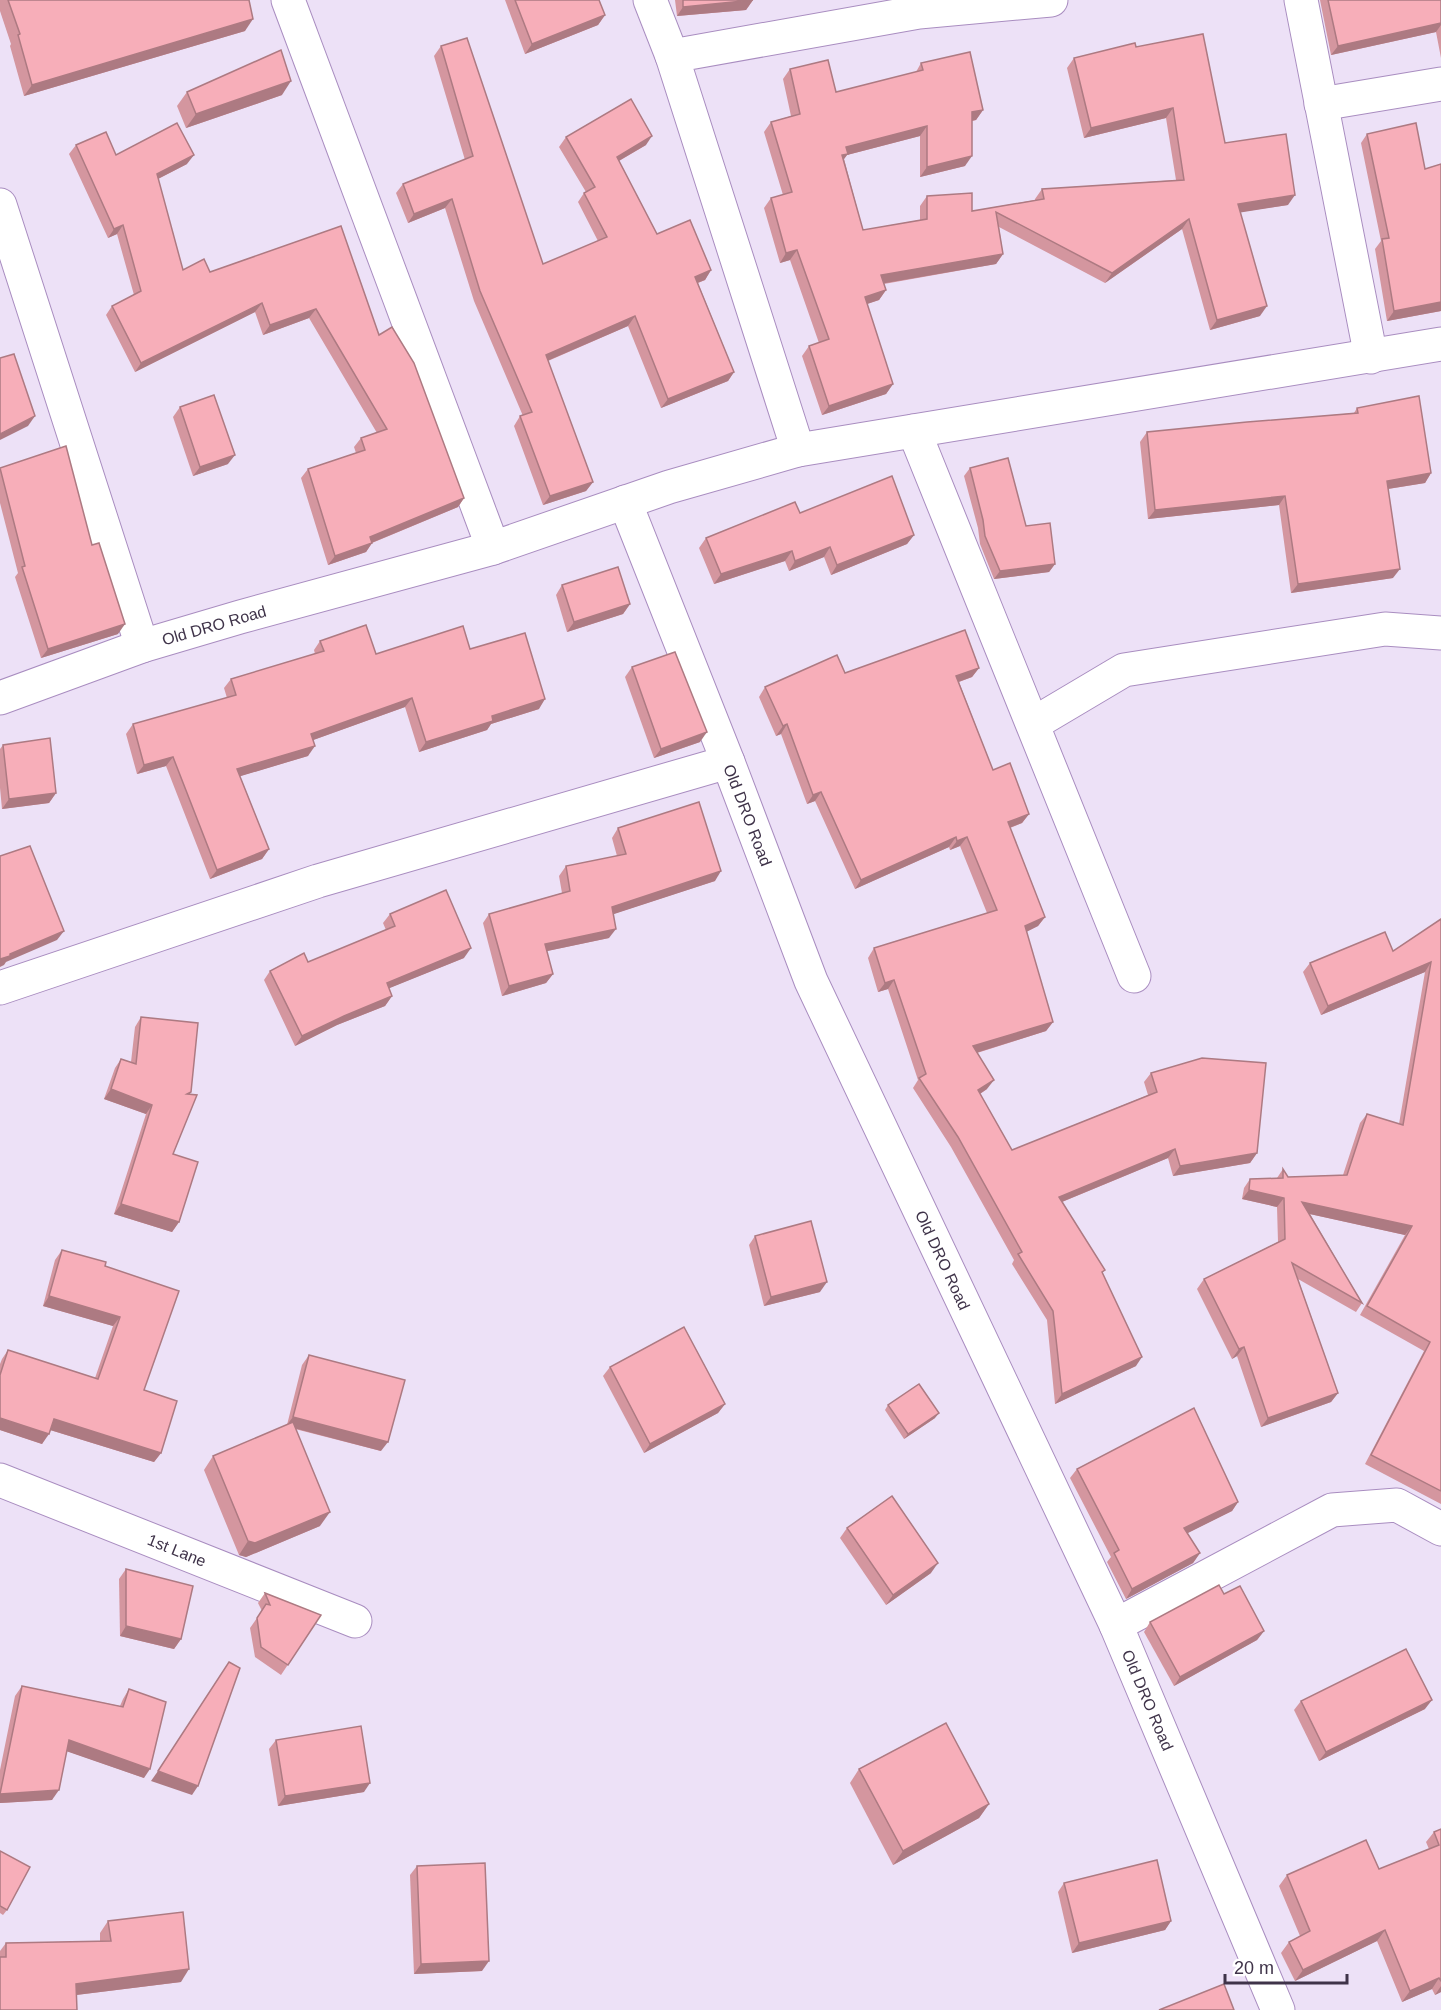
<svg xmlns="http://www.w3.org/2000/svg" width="1441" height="2010" viewBox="0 0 1441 2010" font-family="Arial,sans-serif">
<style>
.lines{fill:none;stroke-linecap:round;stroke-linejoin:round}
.minor-casing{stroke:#a98dc0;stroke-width:35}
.minor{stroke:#fff;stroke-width:33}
.wall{fill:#d4969f}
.shaded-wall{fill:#ad7a82}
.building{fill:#f7aeb9;stroke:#ad7a82;stroke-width:1.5}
.labels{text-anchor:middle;stroke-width:4.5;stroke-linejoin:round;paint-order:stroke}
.street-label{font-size:16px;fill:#3f3349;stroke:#fff}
</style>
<rect width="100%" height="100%" fill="#ede1f7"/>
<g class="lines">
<defs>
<g id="minor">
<path d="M288,0L493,548"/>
<path d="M650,0L672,56"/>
<path d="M1301,0L1371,357"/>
<path d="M1321,104L1441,84"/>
<path d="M0,205L142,646L240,617L493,548L669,487L798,450L1441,344"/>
<path d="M914,431L1134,976"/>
<path d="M798,450L672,56L919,12L1051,0"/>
<path d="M625,502L728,762L811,981L1116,1625L1278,2010"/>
<path d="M0,698L142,646"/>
<path d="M1033,724L1124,670L1385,629L1441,633"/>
<path d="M0,988L318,881L728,762"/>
<path d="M0,1480L355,1621"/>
<path d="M1116,1625L1332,1510L1397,1505L1441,1529"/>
</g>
</defs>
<!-- minor casing -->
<use href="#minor" class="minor-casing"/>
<!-- minor -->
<use href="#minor" class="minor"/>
</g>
<!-- wall -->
<g class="wall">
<path d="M0,0H249L245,31L24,96L10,46L11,44L0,11Z"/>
<path d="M505,0H599L605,15L598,25L525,54Z"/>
<path d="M675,0H753L746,10L677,16Z"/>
<path d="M1320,0H1441V58L1436,32L1331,55Z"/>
<path d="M441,46L543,264L598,241L578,202L584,193L586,192L559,147L566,137L646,145L619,161L657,234L711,270L705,280L698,283L734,372L728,381L661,408L628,326L548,361L593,482L586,491L543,505L514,426L520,416H523L474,301L445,208L408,223L396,193L403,184L465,160L434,56Z"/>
<path d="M1136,47L1225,143L1288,205L1240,212L1260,316L1210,330L1182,229L1105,283L999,227L1003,254L996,264L884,284L886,290L879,300L867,304L893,384L886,394L822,415L802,356L809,346L819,343L790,260L780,263L764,208L771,198L783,195L764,132L771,122L791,116L783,79L790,69L836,92L916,72L921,63L983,110L976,120L972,121L965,166L920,177V136L847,155L844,159L863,230L920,220V206L927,196L972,211L1035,200V199L1042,189L1176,180L1166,118L1084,138L1067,68L1074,58Z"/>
<path d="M187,92L282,95L186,128L177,106Z"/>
<path d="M1367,134L1425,169L1441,164V311L1387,321L1375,249L1381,241L1361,143Z"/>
<path d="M76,145L116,155L187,164L158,179L183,270L210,272L341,226L379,335L464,498L458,507L372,543L366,552L328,565L301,478L308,469L356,453L354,447L361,438L377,433L309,318L263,335L255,312L135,372L106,315L112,306L134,295L117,234L108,238L69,154Z"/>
<path d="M180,407L228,464L193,476L173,417Z"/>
<path d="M1357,408L1431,473L1425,483L1388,489L1393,578L1291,593L1279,505L1148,519L1140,442L1147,432L1354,413Z"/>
<path d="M0,468L92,545L118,634L41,658L15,577L18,573L0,503Z"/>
<path d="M970,468L1026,526L1055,564L1049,572L994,579L980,544L978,528L964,476Z"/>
<path d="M800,513L914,535L907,544L831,575L824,557L789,571L785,561L714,584L699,548L706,538Z"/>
<path d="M562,585L630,604L623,614L567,632L556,595Z"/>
<path d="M320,641L376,654L470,649L539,709L491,724L487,730L419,752L405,707L313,740L308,756L240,776L269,849L262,859L210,879L166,766L137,774L126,734L133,724L227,698L224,688L231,679L315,654L314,650Z"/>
<path d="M632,667L700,742L654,758L625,677Z"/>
<path d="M979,668L972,677L959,682L993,770L1029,814L1022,823L1010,828L1045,917L1038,926L1026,932L1053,1022L1046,1031L977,1053L987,1089L980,1094L1012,1150L1148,1095L1144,1082L1151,1073L1257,1153L1250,1163L1173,1176L1168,1158L1062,1202L1105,1270L1102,1273L1136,1366L1055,1404L1047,1320L1012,1264L1014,1260L951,1147L913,1088L918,1080L888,989L878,992L868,958L874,948L987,913L960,846L950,850L949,847L855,889L815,801L807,804L781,734L776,736L759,697L765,687L845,673Z"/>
<path d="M3,745L56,793L49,803L2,809L0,788V749Z"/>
<path d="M618,828L715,881L613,914L609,938L547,951L553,974L546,983L502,996L483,923L489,914L562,893L559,876L566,866L617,856L612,838Z"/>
<path d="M390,914L464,958L389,988L392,996L385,1006L337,1025L295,1046L264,980L270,971L308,962L386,930L383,923Z"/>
<path d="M1441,919V1504L1365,1464L1424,1351L1360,1315L1405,1235L1310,1214L1362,1303L1356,1312L1298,1279L1338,1393L1331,1402L1261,1427L1237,1356L1232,1359L1197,1289L1204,1279L1278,1242L1277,1207L1242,1199L1244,1188L1250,1179L1277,1178L1283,1169L1288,1177L1343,1175L1360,1123L1367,1114L1399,1124L1425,972L1321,1015L1303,972L1310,963L1393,951Z"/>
<path d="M141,1017L190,1094L173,1154L179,1222L172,1232L114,1214L146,1114L104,1099L115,1068L121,1059L131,1062L135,1027Z"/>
<path d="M755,1236L820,1292L764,1306L749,1245Z"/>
<path d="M62,1250L105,1266L144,1390L161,1453L154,1462L50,1430L42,1444L0,1430V1364L2,1359L8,1350L95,1378L113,1326L43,1306L55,1260Z"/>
<path d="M309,1355L381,1451L295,1429L320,1526L246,1557L239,1555L204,1470L213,1456L287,1425L302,1365Z"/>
<path d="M610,1367L725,1404L718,1413L644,1453L603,1376Z"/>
<path d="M888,1405L935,1418L904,1439L885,1410Z"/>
<path d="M1077,1469L1238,1502L1232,1511L1187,1533L1200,1553L1193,1563L1126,1599L1107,1562L1111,1557L1070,1478Z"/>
<path d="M847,1528L931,1573L886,1605L840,1538Z"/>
<path d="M126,1569L181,1639L174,1649L120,1636L119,1579Z"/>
<path d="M265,1593L321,1615L281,1675L255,1657L250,1628L262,1611L258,1603Z"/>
<path d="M1224,1594L1264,1631L1257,1640L1174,1686L1144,1632L1150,1622Z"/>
<path d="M22,1686L120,1706L123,1699L129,1689L144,1778L67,1751L52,1800L0,1803V1770L15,1696Z"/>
<path d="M1301,1701L1425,1709L1319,1761L1294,1710Z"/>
<path d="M276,1740L364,1792L278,1806L269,1749Z"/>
<path d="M859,1769L989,1804L979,1818L893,1865L850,1783Z"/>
<path d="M1441,1829V1992L1435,1995L1432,1989L1402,2002L1377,1941L1295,1981L1281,1953L1289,1942L1300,1936L1279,1886L1287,1875L1379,1869L1429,1849L1426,1842L1434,1832Z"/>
<path d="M0,1851L7,1910L3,1915L0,1913Z"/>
<path d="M417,1866L482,1971L414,1974L410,1875Z"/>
<path d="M1064,1883L1171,1921L1165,1930L1072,1953L1058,1892Z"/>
<path d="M108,1921L181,1982L76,1995L0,2010V1951L6,1943L100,1941V1933Z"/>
</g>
<!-- shaded-wall -->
<g class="shaded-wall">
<path d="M753,0L746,10L677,16L683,7Z"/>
<path d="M605,15L598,25L525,54L532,44Z"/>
<path d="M253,19L245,31L24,96L32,85Z"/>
<path d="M1441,23V25L1436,32L1331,55L1338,46Z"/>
<path d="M291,81L282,95L186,128L196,114Z"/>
<path d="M1173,108L1166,118L1084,138L1091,128Z"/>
<path d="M983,110L976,120L965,122L972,112Z"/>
<path d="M927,126L920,136L847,155L841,163L835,165L846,147Z"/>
<path d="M652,136L646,145L610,166L617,157Z"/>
<path d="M194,155L187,164L150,183L157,174Z"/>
<path d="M972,156L965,166L920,177L927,167Z"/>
<path d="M1295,195L1288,205L1231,214L1238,204Z"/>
<path d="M452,199L445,208L408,223L414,214Z"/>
<path d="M1189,219L1182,229L1105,283L1112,273Z"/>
<path d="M123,225L117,234L108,238L114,229Z"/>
<path d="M797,250L790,260L780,263L786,253Z"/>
<path d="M1003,254L996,264L874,285L881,275Z"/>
<path d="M711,270L705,280L689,286L695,277Z"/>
<path d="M886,290L879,300L858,307L865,297Z"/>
<path d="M1441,302V311L1387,321L1394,311Z"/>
<path d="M262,303L255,312L135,372L141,363Z"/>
<path d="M1267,306L1260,316L1210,330L1217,320Z"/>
<path d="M316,309L309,318L263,335L270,325Z"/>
<path d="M635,316L628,326L540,364L546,355Z"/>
<path d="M734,372L728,381L661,408L668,399Z"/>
<path d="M893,384L886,394L822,415L829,406Z"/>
<path d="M35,416L28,426L0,440V434Z"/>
<path d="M235,455L228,464L193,476L200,467Z"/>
<path d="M1431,473L1425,483L1381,490L1387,481Z"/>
<path d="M593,482L586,491L543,505L550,496Z"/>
<path d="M1285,496L1279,505L1148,519L1155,510Z"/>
<path d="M464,498L458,507L364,546L370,537Z"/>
<path d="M914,535L907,544L831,575L837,565Z"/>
<path d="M372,543L366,552L328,565L335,556Z"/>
<path d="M830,547L824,557L789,571L795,561Z"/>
<path d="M792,551L785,561L714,584L721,574Z"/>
<path d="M1055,564L1049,572L994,579L1000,571Z"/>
<path d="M1400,569L1393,578L1291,593L1298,584Z"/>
<path d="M630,604L623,614L567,632L574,622Z"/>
<path d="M125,624L118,634L41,658L48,649Z"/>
<path d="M979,668L972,677L950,685L956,676Z"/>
<path d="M412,698L405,707L305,743L311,734Z"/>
<path d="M545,699L539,709L491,724L487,730L419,752L426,742L492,716Z"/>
<path d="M787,724L781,734L776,736L783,726Z"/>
<path d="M707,732L700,742L654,758L661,749Z"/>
<path d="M315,746L308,756L231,779L237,769Z"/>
<path d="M173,757L166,766L137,774L144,765Z"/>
<path d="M821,792L815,801L807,804L813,795Z"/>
<path d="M56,793L49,803L2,809L9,799Z"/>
<path d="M1029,814L1022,823L1001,831L1008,822Z"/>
<path d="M956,837L949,847L855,889L861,880Z"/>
<path d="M967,837L960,846L950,850L957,841Z"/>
<path d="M269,849L262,859L210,879L217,870Z"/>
<path d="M721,871L715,881L605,917L612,907Z"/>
<path d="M1045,917L1038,926L1018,936L1025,926Z"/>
<path d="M616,929L609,938L538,953L545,944Z"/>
<path d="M64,931L57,940L6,962L4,965L0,967V959L10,954Z"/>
<path d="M471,948L464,958L380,992L387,983Z"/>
<path d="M1431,962L1425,972L1321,1015L1328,1006Z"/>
<path d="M553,974L546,983L502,996L509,986Z"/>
<path d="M894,980L888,989L878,992L885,983Z"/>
<path d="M392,996L385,1006L337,1025L295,1046L302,1036L344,1016Z"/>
<path d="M1053,1022L1046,1031L966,1056L973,1046Z"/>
<path d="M994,1080L987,1089L972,1099L978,1090Z"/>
<path d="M111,1089L152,1105L146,1114L104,1099Z"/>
<path d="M1175,1149L1168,1158L1052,1206L1059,1197Z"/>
<path d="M1257,1153L1250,1163L1173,1176L1180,1166Z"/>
<path d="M1249,1190L1284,1198L1277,1207L1242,1199Z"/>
<path d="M1302,1202L1412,1226L1405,1235L1296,1211Z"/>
<path d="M121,1204L179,1222L172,1232L114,1214Z"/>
<path d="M827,1282L820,1292L764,1306L771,1297Z"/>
<path d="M49,1296L120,1317L113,1326L43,1306Z"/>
<path d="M1244,1347L1237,1356L1232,1359L1239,1349Z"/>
<path d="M1142,1357L1136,1366L1055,1404L1062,1394Z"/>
<path d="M1338,1393L1331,1402L1261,1427L1268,1418Z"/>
<path d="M725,1404L718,1413L644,1453L650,1444Z"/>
<path d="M939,1413L935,1418L904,1439L908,1434Z"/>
<path d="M293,1417L388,1442L381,1451L286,1426Z"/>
<path d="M0,1418L49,1434L42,1444L0,1430Z"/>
<path d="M54,1419L161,1453L154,1462L47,1429Z"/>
<path d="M1238,1502L1232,1511L1178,1538L1184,1528Z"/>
<path d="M330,1512L320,1526L246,1557L239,1555L248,1541Z"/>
<path d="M1200,1553L1193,1563L1126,1599L1132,1589Z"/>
<path d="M938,1563L931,1573L886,1605L893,1595Z"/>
<path d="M126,1626L181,1639L174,1649L120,1636Z"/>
<path d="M1264,1631L1257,1640L1174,1686L1180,1677Z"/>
<path d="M1432,1700L1425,1709L1319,1761L1326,1752Z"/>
<path d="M69,1740L150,1769L144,1778L63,1750Z"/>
<path d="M158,1771L198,1786L192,1795L151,1781Z"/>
<path d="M370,1783L364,1792L278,1806L285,1796Z"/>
<path d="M59,1790L52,1800L0,1803V1794Z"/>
<path d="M989,1804L979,1818L893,1865L903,1851Z"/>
<path d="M1171,1921L1165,1930L1072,1953L1079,1943Z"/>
<path d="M1385,1930L1377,1941L1295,1981L1303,1970Z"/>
<path d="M489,1961L482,1971L414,1974L421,1964Z"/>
<path d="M189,1969L181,1982L68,1996L76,1984Z"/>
<path d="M1439,1978L1432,1989L1402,2002L1410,1991Z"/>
<path d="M1441,1986V1992L1435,1995Z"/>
</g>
<!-- building -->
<g class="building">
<path d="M8,0H249L253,19L32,85L18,35L20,34Z"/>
<path d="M515,0H599L605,15L532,44Z"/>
<path d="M683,0H753L683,7Z"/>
<path d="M1328,0H1441V23L1338,46Z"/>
<path d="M1203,34L1225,143L1286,134L1295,195L1238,204L1267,306L1217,320L1189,219L1112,273L996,212L1003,254L881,275L886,290L865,297L893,384L829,406L809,346L829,339L797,250L786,253L771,198L792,192L771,122L800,114L790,69L828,60L836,92L923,70L921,63L970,52L983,110L972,112V156L927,167V126L846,147L848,154L842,155L863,230L927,219V196L972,193V211L1044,199L1042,189L1184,180L1173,108L1091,128L1074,58L1135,43L1136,47Z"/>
<path d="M467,38L543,264L607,237L584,193L595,187L566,137L631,99L652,136L617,157L657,234L690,220L711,270L695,277L734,372L668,399L635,316L546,355L593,482L550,496L520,416L532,412L480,291L452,199L414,214L403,184L473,156L441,46Z"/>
<path d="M281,50L291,81L196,114L187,92Z"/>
<path d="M177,123L194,155L157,174L183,270L204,259L210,272L341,226L379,335L392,327L414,363L464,498L370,537L372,543L335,556L308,469L365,450L361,438L387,429L316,309L270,325L262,303L141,363L112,306L141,291L123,225L114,229L76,145L106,132L116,155Z"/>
<path d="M1416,123L1425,169L1441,164V302L1394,311L1382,239L1389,238L1367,134Z"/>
<path d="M14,354L35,416L0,434V358Z"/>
<path d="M214,395L235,455L200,467L180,407Z"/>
<path d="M1419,396L1431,473L1387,481L1400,569L1298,584L1285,496L1155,510L1147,432L1247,422L1358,413L1357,408Z"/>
<path d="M66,446L92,545L99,543L125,624L48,649L22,567L25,566L0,468Z"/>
<path d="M1008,458L1026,526L1050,523L1055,564L1000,571L985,536L983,520L970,468Z"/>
<path d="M892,476L914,535L837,565L830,547L795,561L792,551L721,574L706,538L795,502L800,513Z"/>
<path d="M618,567L630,604L574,622L562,585Z"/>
<path d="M366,625L376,654L463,626L470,649L525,633L545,699L492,716L493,721L426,742L412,698L311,734L315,746L237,769L269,849L217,870L173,757L144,765L133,724L236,695L231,679L324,651L320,641Z"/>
<path d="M965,630L979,668L956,676L993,770L1010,763L1029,814L1008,822L1045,917L1025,926L1053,1022L973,1046L994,1080L978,1090L1012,1150L1157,1092L1151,1073L1202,1058L1266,1063L1257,1153L1180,1166L1175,1149L1059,1197L1105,1270L1102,1272L1142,1357L1062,1394L1053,1311L1018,1254L1022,1252L958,1137L919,1078L926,1074L894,980L885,983L874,948L997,910L967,837L957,841L956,837L861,880L821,792L813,795L787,724L783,726L765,687L837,655L845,673Z"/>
<path d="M675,652L707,732L661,749L632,667Z"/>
<path d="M50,738L56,793L9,799L3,745Z"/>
<path d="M699,802L721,871L612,907L616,929L545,944L553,974L509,986L489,914L570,891L566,866L626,854L618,828Z"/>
<path d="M30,846L64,931L10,954V956L0,959V856Z"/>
<path d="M446,890L471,948L387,983L392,996L344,1016L302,1036L270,971L304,953L308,962L395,926L390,914Z"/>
<path d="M1441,919V1491L1371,1455L1430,1342L1367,1306L1412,1226L1302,1202L1362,1303L1292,1263L1338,1393L1268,1418L1244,1347L1239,1349L1204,1279L1285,1239L1284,1198L1249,1190L1250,1179L1283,1178V1169L1288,1177L1347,1175L1367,1114L1403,1125L1431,962L1328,1006L1310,963L1385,932L1393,951Z"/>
<path d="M141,1017L198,1023L191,1092L187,1094L197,1095L173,1154L198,1162L179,1222L121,1204L152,1105L111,1089L121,1059L136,1064Z"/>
<path d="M811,1221L827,1282L771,1297L755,1236Z"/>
<path d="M62,1250L106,1262L105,1266L179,1291L144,1390L177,1401L161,1453L54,1419L49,1434L0,1418V1375L8,1350L98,1379L120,1317L49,1296Z"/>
<path d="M684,1327L725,1404L650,1444L610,1367Z"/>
<path d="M309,1355L405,1380L388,1442L293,1417Z"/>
<path d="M919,1384L939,1413L908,1434L888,1405Z"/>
<path d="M1194,1408L1238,1502L1184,1528L1200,1553L1132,1589L1114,1553L1119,1550L1077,1469Z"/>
<path d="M293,1422L330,1512L255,1543L248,1541L213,1456Z"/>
<path d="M892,1496L938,1563L893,1595L847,1528Z"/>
<path d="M126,1569L193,1586L181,1639L126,1626Z"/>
<path d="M1219,1585L1224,1594L1240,1586L1264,1631L1180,1677L1150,1622Z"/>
<path d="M265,1593L321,1615L288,1665L261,1647L257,1618L266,1604L270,1605Z"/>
<path d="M1406,1649L1432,1700L1326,1752L1301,1701Z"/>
<path d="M229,1662L240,1668L198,1786L158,1771Z"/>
<path d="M22,1686L123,1707L129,1689L166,1702L150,1769L69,1740L59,1790L0,1794Z"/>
<path d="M946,1723L989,1804L903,1851L859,1769Z"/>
<path d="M361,1726L370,1783L285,1796L276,1740Z"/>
<path d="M1441,1829V1981L1439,1978L1410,1991L1385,1930L1303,1970L1289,1942L1310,1931L1287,1875L1366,1840L1379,1869L1439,1845L1434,1832Z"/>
<path d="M0,1851L30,1867L7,1910L0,1906Z"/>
<path d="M1157,1860L1171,1921L1079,1943L1064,1883Z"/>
<path d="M485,1863L489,1961L421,1964L417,1866Z"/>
<path d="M183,1912L189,1969L76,1984L77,2010H0V1957H6V1943L111,1941L108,1921Z"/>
<path d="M1224,1984L1234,2010H1159Z"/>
</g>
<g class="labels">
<!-- street labels -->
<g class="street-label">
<text transform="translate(214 625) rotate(-16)" y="6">Old DRO Road</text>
<text transform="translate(748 815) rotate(69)" y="6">Old DRO Road</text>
<text transform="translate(943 1260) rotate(65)" y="6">Old DRO Road</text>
<text transform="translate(177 1550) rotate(22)" y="6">1st Lane</text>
<text transform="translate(1148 1700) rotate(67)" y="6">Old DRO Road</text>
</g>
</g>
<!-- scale -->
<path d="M1225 1974v9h122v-9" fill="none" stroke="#3f3349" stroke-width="3"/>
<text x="1234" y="1974" font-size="18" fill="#3f3349" stroke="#ffffff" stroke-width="4.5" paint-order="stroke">20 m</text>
</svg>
